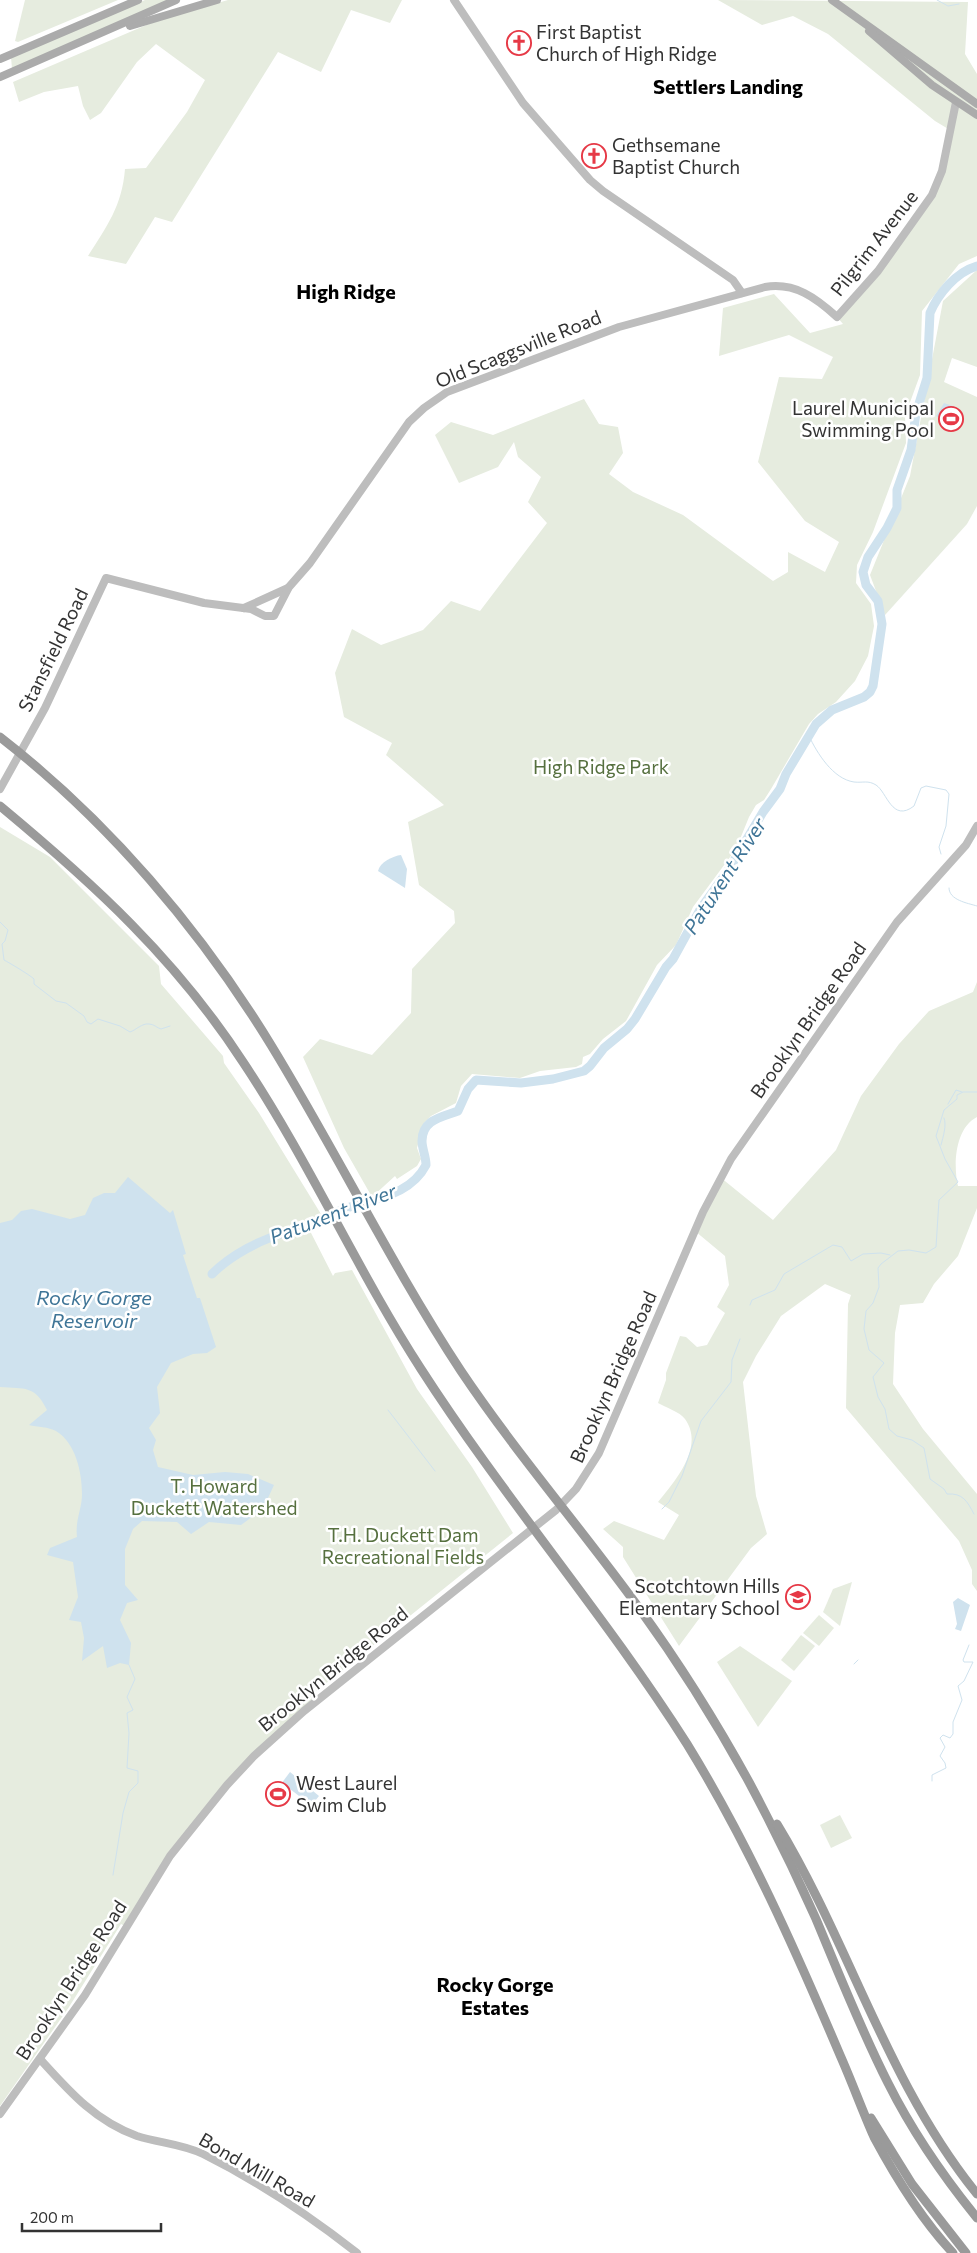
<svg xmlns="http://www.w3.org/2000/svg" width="977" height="2253" viewBox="0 0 977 2253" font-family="Commissioner,sans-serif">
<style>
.green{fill:#e6ecdf}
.water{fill:#cfe2ee}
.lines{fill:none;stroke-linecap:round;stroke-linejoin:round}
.stream{stroke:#cfe2ee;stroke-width:1}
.river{stroke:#cfe2ee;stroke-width:9}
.secondary{stroke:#bdbdbd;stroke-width:8}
.primary{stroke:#ababab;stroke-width:8}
.highway{stroke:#9a9a9a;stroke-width:9}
.labels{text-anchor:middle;stroke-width:5;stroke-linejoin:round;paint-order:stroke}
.poi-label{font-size:19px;fill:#333;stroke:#fff;text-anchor:start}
.street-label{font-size:19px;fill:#333;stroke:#fff}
.park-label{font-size:19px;fill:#56703f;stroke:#fff}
.neighbourhood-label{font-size:20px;font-weight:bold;fill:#000;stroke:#fff}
.water-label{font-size:20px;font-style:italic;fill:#3f7597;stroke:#fff}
</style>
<rect width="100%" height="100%" fill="#fff"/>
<!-- green -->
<g class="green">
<path d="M25,0H118L18,42L15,41Z"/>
<path d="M145,0H169L12,69L11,57Z"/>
<path d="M228,0H402L390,23L351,10L321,72L278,52L172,222L155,217L126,264L88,256C107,226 122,206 125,169L146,168L187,112L205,80L156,44L137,62L101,113L90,120L83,106L78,86L44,92L19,102L13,82L158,20Z"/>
<path d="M718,0L968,2L965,54L977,74V256L959,264L922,311L920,375L905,416L906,443L873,532L857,565L856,583L871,604L874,626L868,656L855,681L836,702L818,714L809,724L771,789L764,800L756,805L749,817L736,849L693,907L676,945L657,965L626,1021L603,1039L590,1054L583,1057L582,1064L576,1067L540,1071L520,1078L472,1074L461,1086L456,1103L431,1116L424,1123L417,1148L421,1159L417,1166L397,1179L395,1176L372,1197L344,1148L303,1057L320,1039L372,1055L411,1013L412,969L455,923L454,911L419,885L408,822L444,805L386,755L392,743L344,717L335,673L352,629L381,645L423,630L451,601L480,611L547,523L528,502L541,477L518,457L514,442L498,467L459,483L435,435L451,422L493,435L584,399L599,424L618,427L623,453L609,474L633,492L683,515L773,581L788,572V552L825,572L839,542L805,521L758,462L779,377L822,379L833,357L789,335L719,356L723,308L774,294L810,333L843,324L837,317L867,284L932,195L950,130L935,121L828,34L793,16L762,25Z"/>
<path d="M977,270V367L952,358L944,382L977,397V506L967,524L885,615L870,575L910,476L943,301Z"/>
<path d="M0,827L50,857L159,966L161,984L223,1056L224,1063L259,1113L324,1219L309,1229L333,1276L335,1273L352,1270L417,1389L472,1467L513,1533L314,1693L317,1701L285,1728L197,1821L127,1927L121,1924L69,2007L0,2106Z"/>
<path d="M977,982V1117C955,1128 953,1165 958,1186H977V1208L958,1256L934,1284L923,1303L900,1305L895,1333L893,1384L923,1429L977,1494V1591L972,1584V1570L959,1541L846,1408L848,1304L851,1295L825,1284L781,1316L756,1356L743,1382L756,1496L767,1534L751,1548L679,1646L623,1557V1547L603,1529L614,1521L664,1540L679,1515L658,1502C675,1481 705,1447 685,1419C680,1412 665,1407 658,1403L666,1380V1373L680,1336L686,1337L697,1347L707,1345L725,1313L717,1307L729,1285L725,1256L695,1231L720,1177L773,1220L836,1150L861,1096L899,1044L929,1011L973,992Z"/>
<path d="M852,1582L840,1626L823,1612L833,1589Z"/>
<path d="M819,1615L834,1628L819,1646L803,1633Z"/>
<path d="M801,1635L815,1646L794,1671L781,1660Z"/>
<path d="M740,1646L792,1681L758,1727L717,1662Z"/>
<path d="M840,1815L852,1838L831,1848L820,1825Z"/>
</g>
<!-- water -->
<g class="water">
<path d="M944,403L953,406L959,412L951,425L936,416Z"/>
<path d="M401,855L407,869L405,888L378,871C380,862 393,856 401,855Z"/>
<path d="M128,1177L170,1213L173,1210L186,1254L183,1255L197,1298H200L216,1347L207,1353L193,1354L171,1363L157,1387L160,1413L149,1428L156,1440L153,1450L158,1467L193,1475L225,1472L248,1474L274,1485L263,1509L241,1525L209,1522L191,1534L177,1522L142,1521L133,1529L125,1549V1585L138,1600L127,1603L120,1620L131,1643L129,1665L120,1663L107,1668L103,1646L82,1661L84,1638L81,1622L69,1620L78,1597L73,1562L47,1555L50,1548L77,1537C75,1520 82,1509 82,1494C82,1473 76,1443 56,1431C49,1427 37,1427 29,1425L47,1410C35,1385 25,1389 0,1387V1223L12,1220L21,1211L32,1209L70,1219L85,1215L93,1198L104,1193H115Z"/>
<path d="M958,1598L970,1605L961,1631L955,1629L957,1624L953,1602Z"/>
<path d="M290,1772L319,1796L306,1812L299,1805L303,1799L290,1789L285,1794L278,1788Z"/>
</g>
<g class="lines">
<!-- stream -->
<g class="stream">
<path d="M937,0L948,6L959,4"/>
<path d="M809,736C817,753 833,779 854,782C863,783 868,780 876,785C887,792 892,823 914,806L921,788L926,786L946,790L949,794L946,826L939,847L941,854"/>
<path d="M949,888C949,900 967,903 977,906"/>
<path d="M0,922L8,930L5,941L2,944L4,960C8,962 30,975 34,979V984L56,1001L66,1003L84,1016L87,1022L91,1024L98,1019L120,1026L130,1032C136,1030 142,1023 149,1024C154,1024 157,1028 161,1029L170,1026"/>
<path d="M948,1104L956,1090L962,1092"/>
<path d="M941,1145C943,1137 947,1125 944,1118"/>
<path d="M750,1305L752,1300L775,1290L784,1274L833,1245L842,1247L851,1261L863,1254L881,1253L890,1255"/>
<path d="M388,1410L435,1471"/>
<path d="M662,1509L669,1502L682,1476L701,1421L731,1382L732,1360L740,1339"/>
<path d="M974,1514C967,1501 963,1493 947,1494L944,1489L930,1479L924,1448L912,1440L897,1436L889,1429L885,1409L878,1397L873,1377L884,1363L869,1350L864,1329L866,1311L873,1303L879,1287L878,1268L881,1264L898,1251L909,1250L926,1253L936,1247L939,1200L958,1182L945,1159L936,1136L944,1110L957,1099V1095L963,1092H977"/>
<path d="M854,1664L858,1660"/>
<path d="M932,1781V1775L946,1768L945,1763L940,1756L945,1747L940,1738L943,1735L950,1738L953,1734V1722L962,1700L958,1686L964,1681L973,1662H964L963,1660L969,1645"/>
<path d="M113,1875L123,1813L129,1792L138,1783V1771L127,1768L129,1733L127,1713L133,1710L127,1697L135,1679L129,1665"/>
</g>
<!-- river -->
<path class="river" d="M212,1274C231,1255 261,1239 288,1232C293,1230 298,1231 303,1229C317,1223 330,1215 344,1209C374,1198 410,1196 426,1165C426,1156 422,1149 422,1141C422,1119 443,1117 458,1111L468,1089L476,1080L521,1083L553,1079L584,1071L590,1066L604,1048L627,1029L635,1019L666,967L673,959L701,908L729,869L763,812L780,789L786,774L816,724L832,710L864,697L870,692L873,686L882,624L878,601L866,585L863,572L868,557L887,528L897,508V490L911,450L916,413L927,378L930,313C938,294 956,272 977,266"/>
<!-- secondary -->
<g class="secondary">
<path d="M454,0L523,103L590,180L603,191L733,280L742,293"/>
<path d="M244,608L288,588"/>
<path d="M0,789L45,708L106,578L204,603L251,609L265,616H274L289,587L310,563L409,422L424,408L447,392L619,327L765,287C795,282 816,298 837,317L878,271L932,195L942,171L956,102"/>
<path d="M40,2059C69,2091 95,2121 137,2136C159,2143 182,2144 203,2154C257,2181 310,2216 357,2253"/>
<path d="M0,2114L85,1995L170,1856L227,1785L254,1756L304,1711L556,1510L576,1489L599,1453L703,1212L731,1159L897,922L966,845L977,826"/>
</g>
<!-- primary -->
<g class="primary">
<path d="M832,0L977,104"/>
<path d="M130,26L217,0"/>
<path d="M869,31L932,85L977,115"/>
<path d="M0,59L138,0"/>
<path d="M0,77L176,0"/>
</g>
<!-- highway -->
<g class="highway">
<path d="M0,737C108,821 200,929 271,1045C337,1153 392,1266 461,1371C516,1453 581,1528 639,1608C679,1663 716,1722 749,1782C773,1827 795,1872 816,1919C839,1974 861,2030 888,2083C912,2131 943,2176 977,2218"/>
<path d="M0,806C94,884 176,959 243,1062C309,1161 357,1270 421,1369C504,1498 605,1615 687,1744C748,1843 795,1949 840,2055C852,2082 862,2110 874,2137C896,2178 921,2219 953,2253"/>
<path d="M777,1824C850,1944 887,2083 977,2194"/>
<path d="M871,2118L912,2184L966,2253"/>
</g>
</g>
<!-- icons -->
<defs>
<symbol id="church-ring" viewBox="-11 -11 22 22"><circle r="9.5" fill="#fff" stroke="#e63946" stroke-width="1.5"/><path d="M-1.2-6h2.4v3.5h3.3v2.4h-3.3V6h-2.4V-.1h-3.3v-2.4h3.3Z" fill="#e63946"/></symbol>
<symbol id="stadium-ring" viewBox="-11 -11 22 22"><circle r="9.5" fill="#fff" stroke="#e63946" stroke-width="1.5"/><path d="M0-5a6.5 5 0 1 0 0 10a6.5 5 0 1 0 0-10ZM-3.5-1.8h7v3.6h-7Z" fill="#e63946"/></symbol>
<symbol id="school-ring" viewBox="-11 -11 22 22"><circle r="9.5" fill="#fff" stroke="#e63946" stroke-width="1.5"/><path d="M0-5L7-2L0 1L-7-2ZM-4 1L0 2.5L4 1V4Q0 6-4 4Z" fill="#e63946"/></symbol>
</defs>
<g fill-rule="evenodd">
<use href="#church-ring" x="505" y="29" width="28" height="28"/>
<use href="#church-ring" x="580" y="142" width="28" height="28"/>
<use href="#stadium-ring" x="937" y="405" width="28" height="28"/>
<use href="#school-ring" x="784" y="1583" width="28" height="28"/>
<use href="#stadium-ring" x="264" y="1780" width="28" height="28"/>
</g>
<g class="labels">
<!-- poi labels -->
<g class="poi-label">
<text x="536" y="39">First Baptist<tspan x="536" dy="22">Church of High Ridge</tspan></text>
<text x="612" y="152">Gethsemane<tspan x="612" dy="22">Baptist Church</tspan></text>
<text x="934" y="415" text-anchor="end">Laurel Municipal<tspan x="934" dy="22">Swimming Pool</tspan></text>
<text x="780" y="1593" text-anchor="end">Scotchtown Hills<tspan x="780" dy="22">Elementary School</tspan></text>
<text x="296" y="1790">West Laurel<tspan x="296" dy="22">Swim Club</tspan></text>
</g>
<!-- street labels -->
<g class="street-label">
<text transform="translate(874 243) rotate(-52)" y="7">Pilgrim Avenue</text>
<text transform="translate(518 349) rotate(-22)" y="7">Old Scaggsville Road</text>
<text transform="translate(53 650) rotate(-64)" y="7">Stansfield Road</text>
<text transform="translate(808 1020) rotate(-55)" y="7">Brooklyn Bridge Road</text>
<text transform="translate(613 1377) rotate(-66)" y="7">Brooklyn Bridge Road</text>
<text transform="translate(333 1669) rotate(-39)" y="7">Brooklyn Bridge Road</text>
<text transform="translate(71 1980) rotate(-57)" y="7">Brooklyn Bridge Road</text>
<text transform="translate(257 2170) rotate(30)" y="7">Bond Mill Road</text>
</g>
<!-- park labels -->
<g class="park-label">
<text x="601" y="774">High Ridge Park</text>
<text x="214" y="1493">T. Howard<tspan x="214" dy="22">Duckett Watershed</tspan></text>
<text x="403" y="1542">T.H. Duckett Dam<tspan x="403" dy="22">Recreational Fields</tspan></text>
</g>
<!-- neighbourhood labels -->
<g class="neighbourhood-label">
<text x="728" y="94">Settlers Landing</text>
<text x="346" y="299">High Ridge</text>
<text x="495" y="1992">Rocky Gorge<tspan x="495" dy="23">Estates</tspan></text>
</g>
<!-- water labels -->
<g class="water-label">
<text transform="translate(725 876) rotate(-57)" y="7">Patuxent River</text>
<text transform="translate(333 1214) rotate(-21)" y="7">Patuxent River</text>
<text x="94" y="1305">Rocky Gorge<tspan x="94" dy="23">Reservoir</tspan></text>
</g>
</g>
<!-- scale -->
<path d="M22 2223v8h139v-8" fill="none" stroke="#333333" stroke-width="2.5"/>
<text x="30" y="2223" font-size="15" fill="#333333" stroke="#ffffff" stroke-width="4" paint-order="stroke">200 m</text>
</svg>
